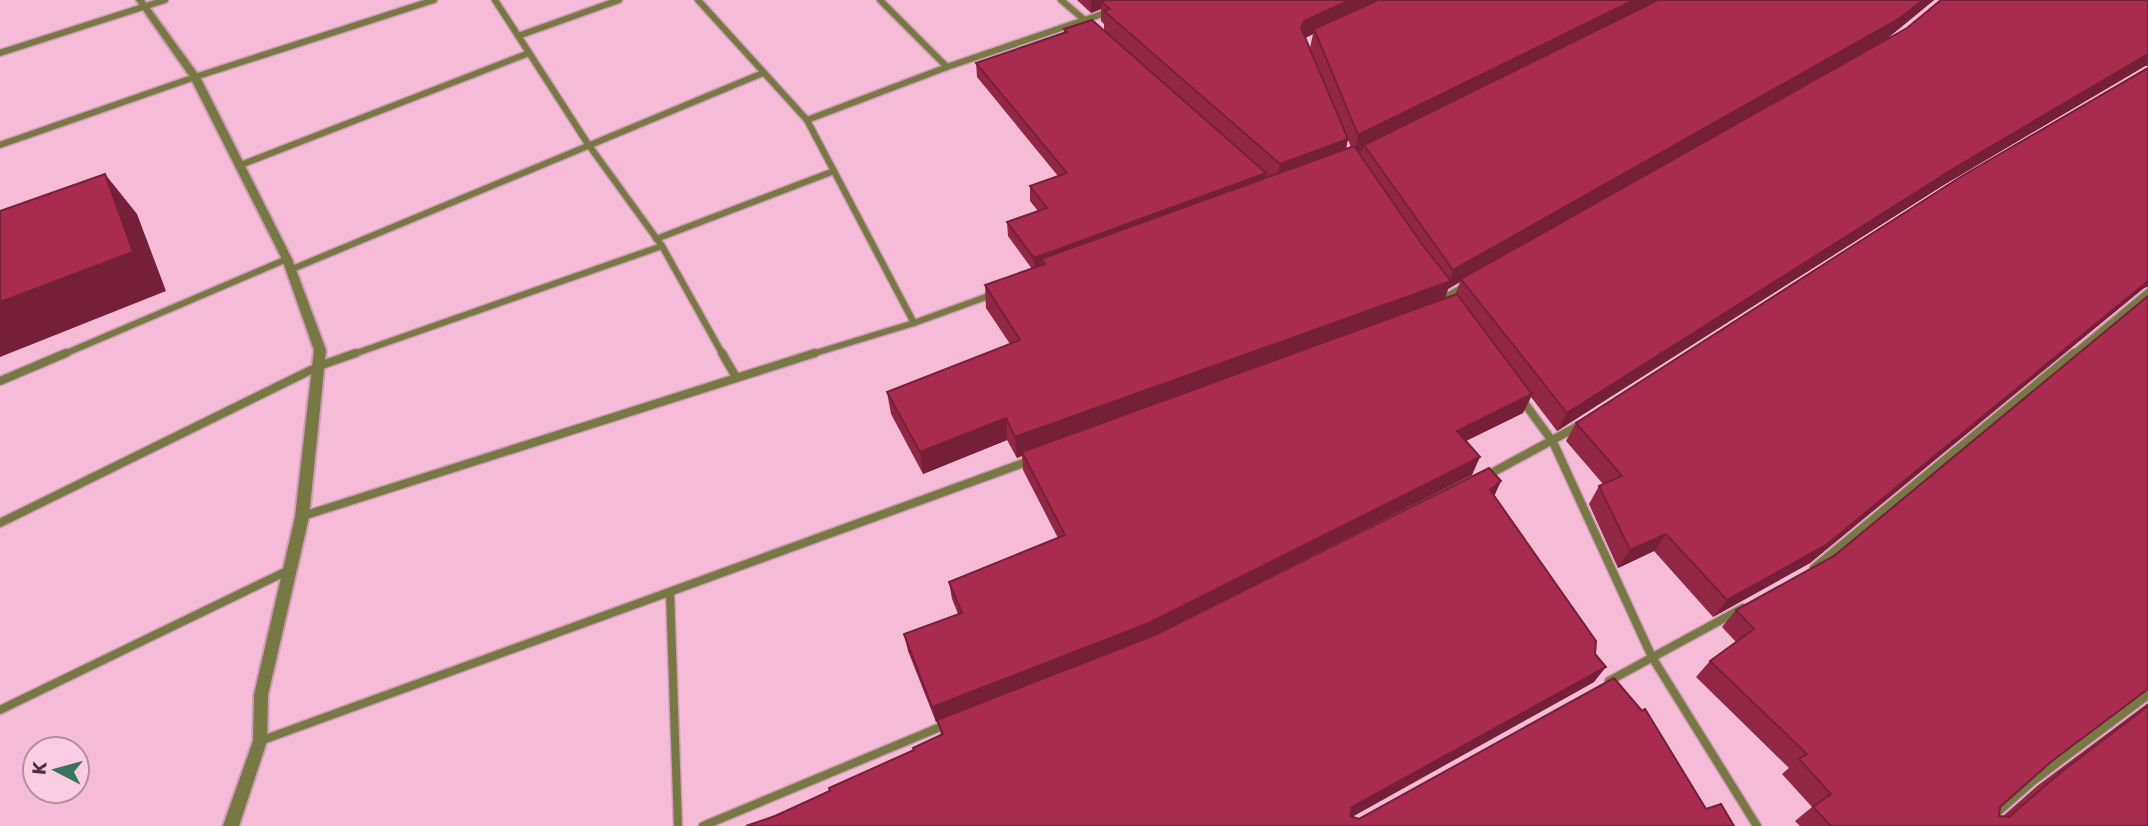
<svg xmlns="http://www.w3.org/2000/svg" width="2148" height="826" viewBox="0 0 2148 826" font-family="Jost,sans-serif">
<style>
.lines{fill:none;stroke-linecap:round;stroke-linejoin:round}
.minor-far1-casing{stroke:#cf9db5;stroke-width:9}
.minor-casing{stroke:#cf9db5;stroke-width:11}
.tertiary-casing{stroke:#cf9db5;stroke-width:4}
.minor-far1{stroke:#787844;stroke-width:6}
.minor{stroke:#787844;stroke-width:8}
.tertiary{fill:#787844;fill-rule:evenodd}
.wall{fill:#912645;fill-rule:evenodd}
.shaded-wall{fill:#761f38}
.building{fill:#a92c50;stroke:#761f38;stroke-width:2}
</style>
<rect width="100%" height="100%" fill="#f5bbd7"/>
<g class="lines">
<defs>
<g id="minor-far1">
<path d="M495,0L588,144L662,246L723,355"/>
<path d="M698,0L807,120L914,323"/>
<path d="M880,0L947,67"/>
<path d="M1061,0L1087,22"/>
<path d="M518,36L619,0"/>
<path d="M0,53L165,0"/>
<path d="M807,120L947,67L1108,12"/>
<path d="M0,145L195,77L434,0"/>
<path d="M238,166L529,53"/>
<path d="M656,239L834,171"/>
<path d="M290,270L763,73"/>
<path d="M1447,296L1463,287"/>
<path d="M62,355L287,259"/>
<path d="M351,355L662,246"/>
<path d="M809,355L914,323L994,294"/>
<path d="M2072,355L2148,292"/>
</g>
<g id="minor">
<path d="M722,353L736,377"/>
<path d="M0,381L66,353"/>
<path d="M1523,401L1553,442L1652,657L1757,826"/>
<path d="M1486,476L1580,425"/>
<path d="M303,516L815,353"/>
<path d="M0,523L319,366L356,353"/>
<path d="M1814,568L2074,353"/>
<path d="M670,592L678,826"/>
<path d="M1609,681L1743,608"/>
<path d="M0,710L289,570"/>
<path d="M260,741L1029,461"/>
<path d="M703,826L945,725"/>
<path d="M1982,826L2033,781L2148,695"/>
</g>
<path id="tertiary" d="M136,0H144L200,77L292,259L326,350L309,517L268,695L267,741L239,826H223L253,741L254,695L295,517L314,350L282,259L190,77Z"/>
</defs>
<!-- minor-far1 casing -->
<use href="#minor-far1" class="minor-far1-casing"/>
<!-- minor casing -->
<use href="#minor" class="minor-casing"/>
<!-- tertiary casing -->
<use href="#tertiary" class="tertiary-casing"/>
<!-- minor-far1 -->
<use href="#minor-far1" class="minor-far1"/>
<!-- minor -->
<use href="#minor" class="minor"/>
<!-- tertiary -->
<use href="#tertiary" class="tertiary"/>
</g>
<!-- wall -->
<g class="wall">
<path d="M1077,0H1934L1889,37L2148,0V66H2145L1942,186L1557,431L1531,397L1523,413L1466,441L1472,475L1216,604L1494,496L1595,654L1594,682L1352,817L1359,819L1706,809L1734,826L775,816L913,750L941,735L938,721L936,722L908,651L904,634L958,614L952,599L949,582L1058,538L1023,470L1022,456L1017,458L1007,440L923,474L891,414L887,392L1010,344L986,308L985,285L1032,269L1008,236L1007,222L1038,211L1030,201V186L1058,176L977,77L976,63L1064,32V29L1104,30V24L1101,21V9L1091,13ZM1313,34L1310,48L1351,147L1346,149L1348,139L1305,38ZM1460,282L1455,295L1445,299L1448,289Z"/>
<path d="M2148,68V287L2144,288L2070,348L1810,563L1713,617L1654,551L1618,568L1589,504L1599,486L1603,484L1566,441L1576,423Z"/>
<path d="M1834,556L2052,761L2000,807L1999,816H2003L2037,786L2148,703V826H1800L1795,821L1812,807L1782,774L1789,768L1696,677L1710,661L1736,642L1722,627L1736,610Z"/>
</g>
<!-- shaded-wall -->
<g class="shaded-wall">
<path d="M1091,0H1123L1101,2V9L1091,13Z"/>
<path d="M1350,0H1388L1314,29L1313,34L1301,40V28L1304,21Z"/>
<path d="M1634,0H1660L1364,145L1363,150L1354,154L1358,135Z"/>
<path d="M1923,0H1934L1889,37L1461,279L1460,282L1448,289L1443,304L1022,452V456L1017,458L1015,437L1450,281L1453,270Z"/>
<path d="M2148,54V63L2145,66L1942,186L1557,431L1567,413L1956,167Z"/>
<path d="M1348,139L1343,159L1276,183L1280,164Z"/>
<path d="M1266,173L1264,188L1041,259V270L1035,272L1034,258Z"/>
<path d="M105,174L137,214L166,291L0,357V302Z"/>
<path d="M2148,281V284L2144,288L1810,563L1713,617L1727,600L2088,329Z"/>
<path d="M1532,394L1523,413L1449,449L1457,431Z"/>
<path d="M1006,418L1007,440L923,474L920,452Z"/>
<path d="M1480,457L1472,475L1147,639L936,722L932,707Z"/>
<path d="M1501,481L1493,499L1490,490Z"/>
<path d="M1666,534L1654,551L1618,568L1630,550Z"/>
<path d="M1606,667L1594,682L1346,820L1352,807Z"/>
</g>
<!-- building -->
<g class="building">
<path d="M1106,0H1350L1304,21L1301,28L1348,139L1280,164L1104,11L1110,9L1101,2Z"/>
<path d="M1378,0H1634L1358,135L1314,29Z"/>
<path d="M1658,0H1923L1900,18L1453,270L1364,145Z"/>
<path d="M1941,0H2148V54L1956,167L1567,413L1461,279L1907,28Z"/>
<path d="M1092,20L1266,173L1034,258L1007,222L1047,208L1030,186L1067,173L976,63L1067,32L1064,29Z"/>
<path d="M2148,68V281L1826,545L1727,600L1666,534L1630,550L1599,486L1622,476L1576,423L1962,176Z"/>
<path d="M1354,146L1421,243L1451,281L1015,437L1006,418L920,452L887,392L1020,340L985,285L1045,264L1041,259Z"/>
<path d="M105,174L133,252L0,302V211Z"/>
<path d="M1457,294L1532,394L1457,431L1480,457L1149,623L932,707L904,634L962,613L949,582L1065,535L1022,452Z"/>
<path d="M2148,296V689L2052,761L2000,807L1999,816L2009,817L2061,772L2148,706V826H1831L1813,807L1831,794L1799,759L1807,754L1710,661L1754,629L1736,610L1834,556Z"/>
<path d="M1489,468L1501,481L1490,490L1596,641L1595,654L1606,667L1352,807L1350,816L1359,819L1614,678L1642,711L1645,709L1706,809L1721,804L1734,826H746L775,816L830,791L829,788L914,750L913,748L943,734L937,720L1155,635Z"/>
</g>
<!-- north arrow -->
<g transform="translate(56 770) rotate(276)"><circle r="33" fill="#fbcce2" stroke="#b48fa0" stroke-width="2"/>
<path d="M0-5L12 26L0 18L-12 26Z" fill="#38745f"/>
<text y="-10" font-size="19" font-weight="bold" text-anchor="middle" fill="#4a333e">K</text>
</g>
</svg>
